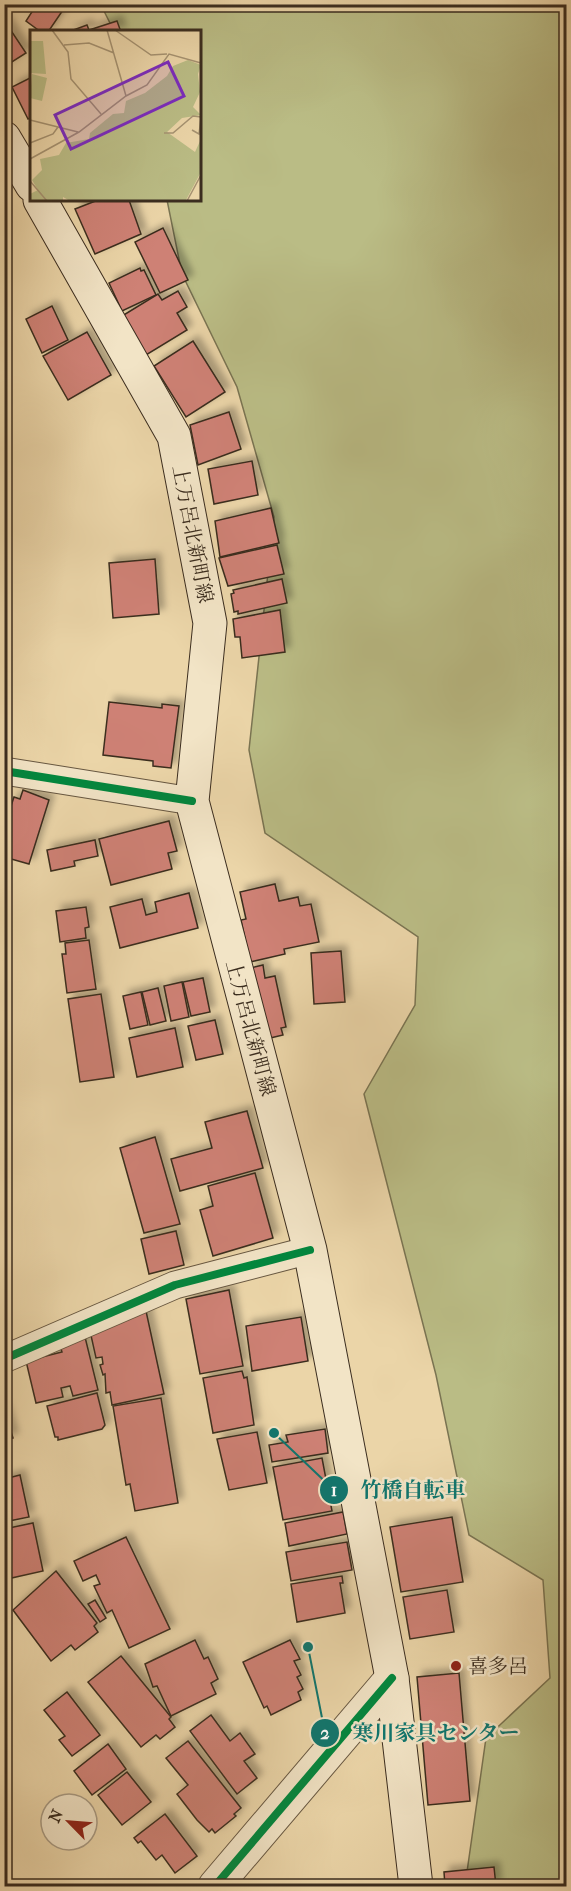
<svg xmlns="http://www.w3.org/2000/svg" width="571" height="1891" viewBox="0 0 571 1891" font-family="'IM FELL French Canon','Noto Serif JP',serif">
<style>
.green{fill:#babc85;stroke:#7a7452;stroke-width:1.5}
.building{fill:#ce8175;stroke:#3b2d1f;stroke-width:1.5;filter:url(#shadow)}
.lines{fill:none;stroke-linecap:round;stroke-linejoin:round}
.minor-casing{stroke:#675741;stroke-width:29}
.tertiary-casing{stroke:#675741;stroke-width:35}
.secondary-casing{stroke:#3b2d1f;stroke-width:35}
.minor{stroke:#f2e4c6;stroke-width:27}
.tertiary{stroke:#f2e4c6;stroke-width:33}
.secondary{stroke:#f2e4c6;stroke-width:33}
.cycleway-casing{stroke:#f2e4c6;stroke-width:11}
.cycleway{stroke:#00873e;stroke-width:8}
.poi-dot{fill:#8f2418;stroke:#f2e4c6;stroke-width:2}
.labels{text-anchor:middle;stroke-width:5;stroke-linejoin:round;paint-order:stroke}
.street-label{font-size:20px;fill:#3b2d1f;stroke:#f2e4c6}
.poi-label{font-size:20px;fill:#3b2d1f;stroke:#f2e4c6;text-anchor:start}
.inset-road{fill:none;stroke:#a59271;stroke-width:1.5}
.view{fill:#7b2cbf;fill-opacity:0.15;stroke:#7b2cbf;stroke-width:3}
.inset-edge{fill:none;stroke:#3b2d1f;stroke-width:3}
.leader{fill:none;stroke:#0f766e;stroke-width:2}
.callout-dot{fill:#0f766e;stroke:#f2e4c6;stroke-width:2}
.mark-label{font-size:18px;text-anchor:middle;font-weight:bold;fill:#fff}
.callout-label{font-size:21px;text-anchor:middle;font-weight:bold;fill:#0f766e;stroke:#f2e4c6;stroke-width:5;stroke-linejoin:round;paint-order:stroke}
</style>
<defs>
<filter id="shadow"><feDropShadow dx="5.5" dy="-5.5" stdDeviation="3" flood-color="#0004"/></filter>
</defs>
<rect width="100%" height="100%" fill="#ebd5a8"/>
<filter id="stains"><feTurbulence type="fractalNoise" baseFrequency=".00333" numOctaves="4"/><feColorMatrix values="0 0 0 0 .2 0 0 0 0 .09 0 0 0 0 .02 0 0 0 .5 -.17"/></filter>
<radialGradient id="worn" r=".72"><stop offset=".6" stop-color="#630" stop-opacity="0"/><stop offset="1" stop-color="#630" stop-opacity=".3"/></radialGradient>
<!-- green -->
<path class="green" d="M101,5H566V1886H465L486,1738L550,1678L543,1580L469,1535L436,1375L364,1094L415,1005L418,937L265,833L249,750L274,517L237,387L182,274L167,200H200V32L114,31Z"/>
<!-- building -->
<g class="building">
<path d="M37,4H62L65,7L48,32H41L26,21Z"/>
<path d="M4,20L26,53L4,67Z"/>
<path d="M117,21L121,32H68L87,25L89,30Z"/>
<path d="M32,77V117L28,119L12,87Z"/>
<path d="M98,200H129L141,234L95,254L75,209Z"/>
<path d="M163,228L188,280L160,293L135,242Z"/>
<path d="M140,268L141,271L144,270L156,295L122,311L109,283Z"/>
<path d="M178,291L187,307L177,313L187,330L146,355L122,316L158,294L162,300Z"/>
<path d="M52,306L68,340L42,353L26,319Z"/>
<path d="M87,332L111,375L68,400L43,356Z"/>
<path d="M193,341L225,392L186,417L154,366Z"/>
<path d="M229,412L241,449L198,465L190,425Z"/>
<path d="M252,461L258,495L214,504L208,469Z"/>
<path d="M271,508L279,543L220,557L215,521Z"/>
<path d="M277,545L284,574L228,586L219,558Z"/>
<path d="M155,559L159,614L113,618L109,563Z"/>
<path d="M282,579L287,603L238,614V611L234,612L231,594L234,593L233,590Z"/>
<path d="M280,610L285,652L242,658L240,637H235L233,619Z"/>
<path d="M109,702L162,708V704L179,706L171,768L153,766V761L103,755Z"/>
<path d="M23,790L49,800L29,864L4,857V827L14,797L20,799Z"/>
<path d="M169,821L177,851L168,853L172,869L111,885L99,839Z"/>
<path d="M95,840L98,856L74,861L75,866L51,871L47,850Z"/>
<path d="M275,884L279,901L298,897L300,906L311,904L319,942L284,949L285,954L250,962L241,920L246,919L240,892Z"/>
<path d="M189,893L198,928L120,948L110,907L142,899L146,915L157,912L155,902Z"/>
<path d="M86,907L89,927L85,928L86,938L60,942L56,911Z"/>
<path d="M89,940L96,989L67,993L62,954H66L65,943Z"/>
<path d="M341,951L345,1002L314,1004L311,953Z"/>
<path d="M263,965L265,978L275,976L286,1027L281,1028L283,1035L266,1039L250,968Z"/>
<path d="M203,978L210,1012L191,1016L183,982Z"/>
<path d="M182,982L189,1017L171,1021L164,986Z"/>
<path d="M158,988L166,1021L150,1025L142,992Z"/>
<path d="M141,992L148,1025L130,1029L123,996Z"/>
<path d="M101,994L114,1077L80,1082L68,999Z"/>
<path d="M215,1020L223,1054L196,1060L188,1026Z"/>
<path d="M175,1028L183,1067L137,1077L129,1038Z"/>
<path d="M247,1111L263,1168L180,1191L171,1159L212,1148L205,1122Z"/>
<path d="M155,1137L180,1224L144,1233L120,1148Z"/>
<path d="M255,1173L273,1238L213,1256L200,1210L213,1206L208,1186Z"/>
<path d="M176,1231L184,1265L149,1274L141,1239Z"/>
<path d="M229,1290L243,1366L200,1374L186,1299Z"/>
<path d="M146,1311L164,1394L112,1405L110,1392L106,1393L105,1374L103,1375L100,1365L103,1364L102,1357L96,1358L90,1331Z"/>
<path d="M301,1317L308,1361L252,1371L246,1326Z"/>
<path d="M85,1337L98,1390L73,1396L70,1386L61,1388L63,1397L36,1403L26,1361L62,1352L59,1343Z"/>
<path d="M242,1371L244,1378L247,1377L254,1425L213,1433L203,1378Z"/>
<path d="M97,1393L105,1425L102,1429L58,1440V1437H55L47,1406Z"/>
<path d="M161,1398L178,1503L135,1511L130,1484L126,1485L113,1406Z"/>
<path d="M4,1409L13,1438L4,1440Z"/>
<path d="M325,1429L328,1453L272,1462L269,1445L288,1442L286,1435Z"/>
<path d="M257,1432L267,1483L229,1490L217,1439Z"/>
<path d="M322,1458L332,1511L283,1520L273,1467Z"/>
<path d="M20,1475L29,1517L4,1522V1479Z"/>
<path d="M343,1512L347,1534L289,1546L285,1523Z"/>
<path d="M452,1517L463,1582L401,1592L390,1527Z"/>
<path d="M33,1523L43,1571L7,1579L4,1529Z"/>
<path d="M126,1537L170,1629L129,1648L112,1610L107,1613L94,1586L100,1584L96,1575L83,1581L74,1561Z"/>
<path d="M347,1542L352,1570L291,1581L286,1552Z"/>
<path d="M56,1571L97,1623L94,1626L98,1632L75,1650L71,1645L51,1661L13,1610Z"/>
<path d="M342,1576L343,1583H340L345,1613L297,1622L291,1584Z"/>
<path d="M447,1590L454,1632L410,1639L403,1597Z"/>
<path d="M95,1600L106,1618L100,1622L88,1604Z"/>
<path d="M195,1640L204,1659L208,1657L218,1679L211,1683L216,1694L171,1716L157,1686L153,1687L145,1664Z"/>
<path d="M290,1640L300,1659L294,1661L301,1675L297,1677L303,1689L298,1692L301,1700L271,1715L267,1706L264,1708L243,1662Z"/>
<path d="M121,1656L171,1717L169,1719L175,1727L160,1739L156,1735L141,1747L88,1682Z"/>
<path d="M459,1673L470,1801L428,1805L417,1677Z"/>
<path d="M67,1692L100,1735L72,1756L59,1740L65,1736L44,1710Z"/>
<path d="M211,1715L230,1741L240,1733L255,1754L244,1761L257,1778L237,1794L190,1731Z"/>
<path d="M188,1741L241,1808L234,1814L236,1816L215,1833L212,1829L209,1832L197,1820L177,1794L188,1785L166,1758Z"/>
<path d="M108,1744L126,1769L92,1795L74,1771Z"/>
<path d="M127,1772L151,1802L122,1825L98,1795Z"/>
<path d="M165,1814L197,1856L175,1873L162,1855L156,1860L141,1841L138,1843L134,1838Z"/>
<path d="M494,1867L496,1886H445L444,1872Z"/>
</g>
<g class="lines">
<defs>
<g id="minor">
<path d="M4,771L192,801"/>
<path d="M4,1359L175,1285L310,1250"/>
</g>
<path id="tertiary" d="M215,1886L392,1678"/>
<g id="secondary">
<path d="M4,138L32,185"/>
<path d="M40,200L174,436L210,623L192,801L310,1250L392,1678L416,1886"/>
</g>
</defs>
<!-- minor casing -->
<use href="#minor" class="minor-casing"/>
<!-- tertiary casing -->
<use href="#tertiary" class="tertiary-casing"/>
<!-- secondary casing -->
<use href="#secondary" class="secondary-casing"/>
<!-- minor -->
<use href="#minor" class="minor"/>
<!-- tertiary -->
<use href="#tertiary" class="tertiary"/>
<!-- secondary -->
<use href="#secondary" class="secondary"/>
<defs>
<g id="cycleway">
<path d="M4,771L192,801"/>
<path d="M4,1359L175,1285L310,1250"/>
<path d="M215,1886L392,1678"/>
</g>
</defs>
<!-- cycleway casing -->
<use href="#cycleway" class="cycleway-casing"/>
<!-- cycleway -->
<use href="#cycleway" class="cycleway"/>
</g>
<!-- markers -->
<circle class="poi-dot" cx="456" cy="1666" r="6"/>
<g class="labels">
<!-- street labels -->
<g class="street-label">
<text transform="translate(193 534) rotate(79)" y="7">上万呂北新町線</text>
<text transform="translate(251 1028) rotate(75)" y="7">上万呂北新町線</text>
</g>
<!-- poi labels -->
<g class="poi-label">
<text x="468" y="1673">喜多呂</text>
</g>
</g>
<!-- overview -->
<g transform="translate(30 30)">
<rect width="171" height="171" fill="#ebd5a8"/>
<path d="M0,11H13L16,44L0,43ZM158,30L171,35L168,44L170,62L163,77L171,85L152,88L137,102L165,122L171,109V142L156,170L40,171L33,167V171H0V164L8,160L2,150L12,140L10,129L29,125L36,113L59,109L60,103L83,84L94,83L96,71L115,63L137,46L143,36ZM2,44L17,48L12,71L0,68Z" fill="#babc85"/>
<path class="inset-road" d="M22,0L38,22L41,49L71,84M77,0L96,66M85,0L121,25L137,24M34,15L59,13L84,23M0,90L48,102M162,100L169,104L171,88M134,103H143L163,86L171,87M0,113L23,104L28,97M0,129L49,102L96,66L117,55L139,24L171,33M0,151L17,171M157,171L171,145"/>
<path class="view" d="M138,32L154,66L41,119L25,85Z"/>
<rect width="171" height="171" class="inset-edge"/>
</g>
<!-- callouts -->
<path class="leader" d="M274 1433L334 1490M308 1647L325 1733"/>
<g class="callout-dot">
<circle cx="274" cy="1433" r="6"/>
<circle cx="308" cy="1647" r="6"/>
<circle cx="334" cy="1490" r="15"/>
<circle cx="325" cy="1733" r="15"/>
</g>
<g class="mark-label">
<text x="334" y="1496">1</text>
<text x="325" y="1739">2</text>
</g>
<g class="callout-label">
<text x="413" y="1497">竹橋自転車</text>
<text x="436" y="1740">寒川家具センター</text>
</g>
<!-- margin -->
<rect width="571" height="1891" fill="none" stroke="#ebd5a8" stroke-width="24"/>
<rect x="6" y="6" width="559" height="1879" fill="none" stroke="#3b2d1f" stroke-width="3"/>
<rect x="12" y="12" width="547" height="1867" fill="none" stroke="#3b2d1f" stroke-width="1.5"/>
<!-- north arrow -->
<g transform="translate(69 1822) rotate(295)"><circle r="28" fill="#f2e4c6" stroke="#a99b83" stroke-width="1.5"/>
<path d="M0-4.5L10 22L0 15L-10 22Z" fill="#8f2418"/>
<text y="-9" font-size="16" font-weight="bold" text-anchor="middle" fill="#3b2d1f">N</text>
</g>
<rect width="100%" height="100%" filter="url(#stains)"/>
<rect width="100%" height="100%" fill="url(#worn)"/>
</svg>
